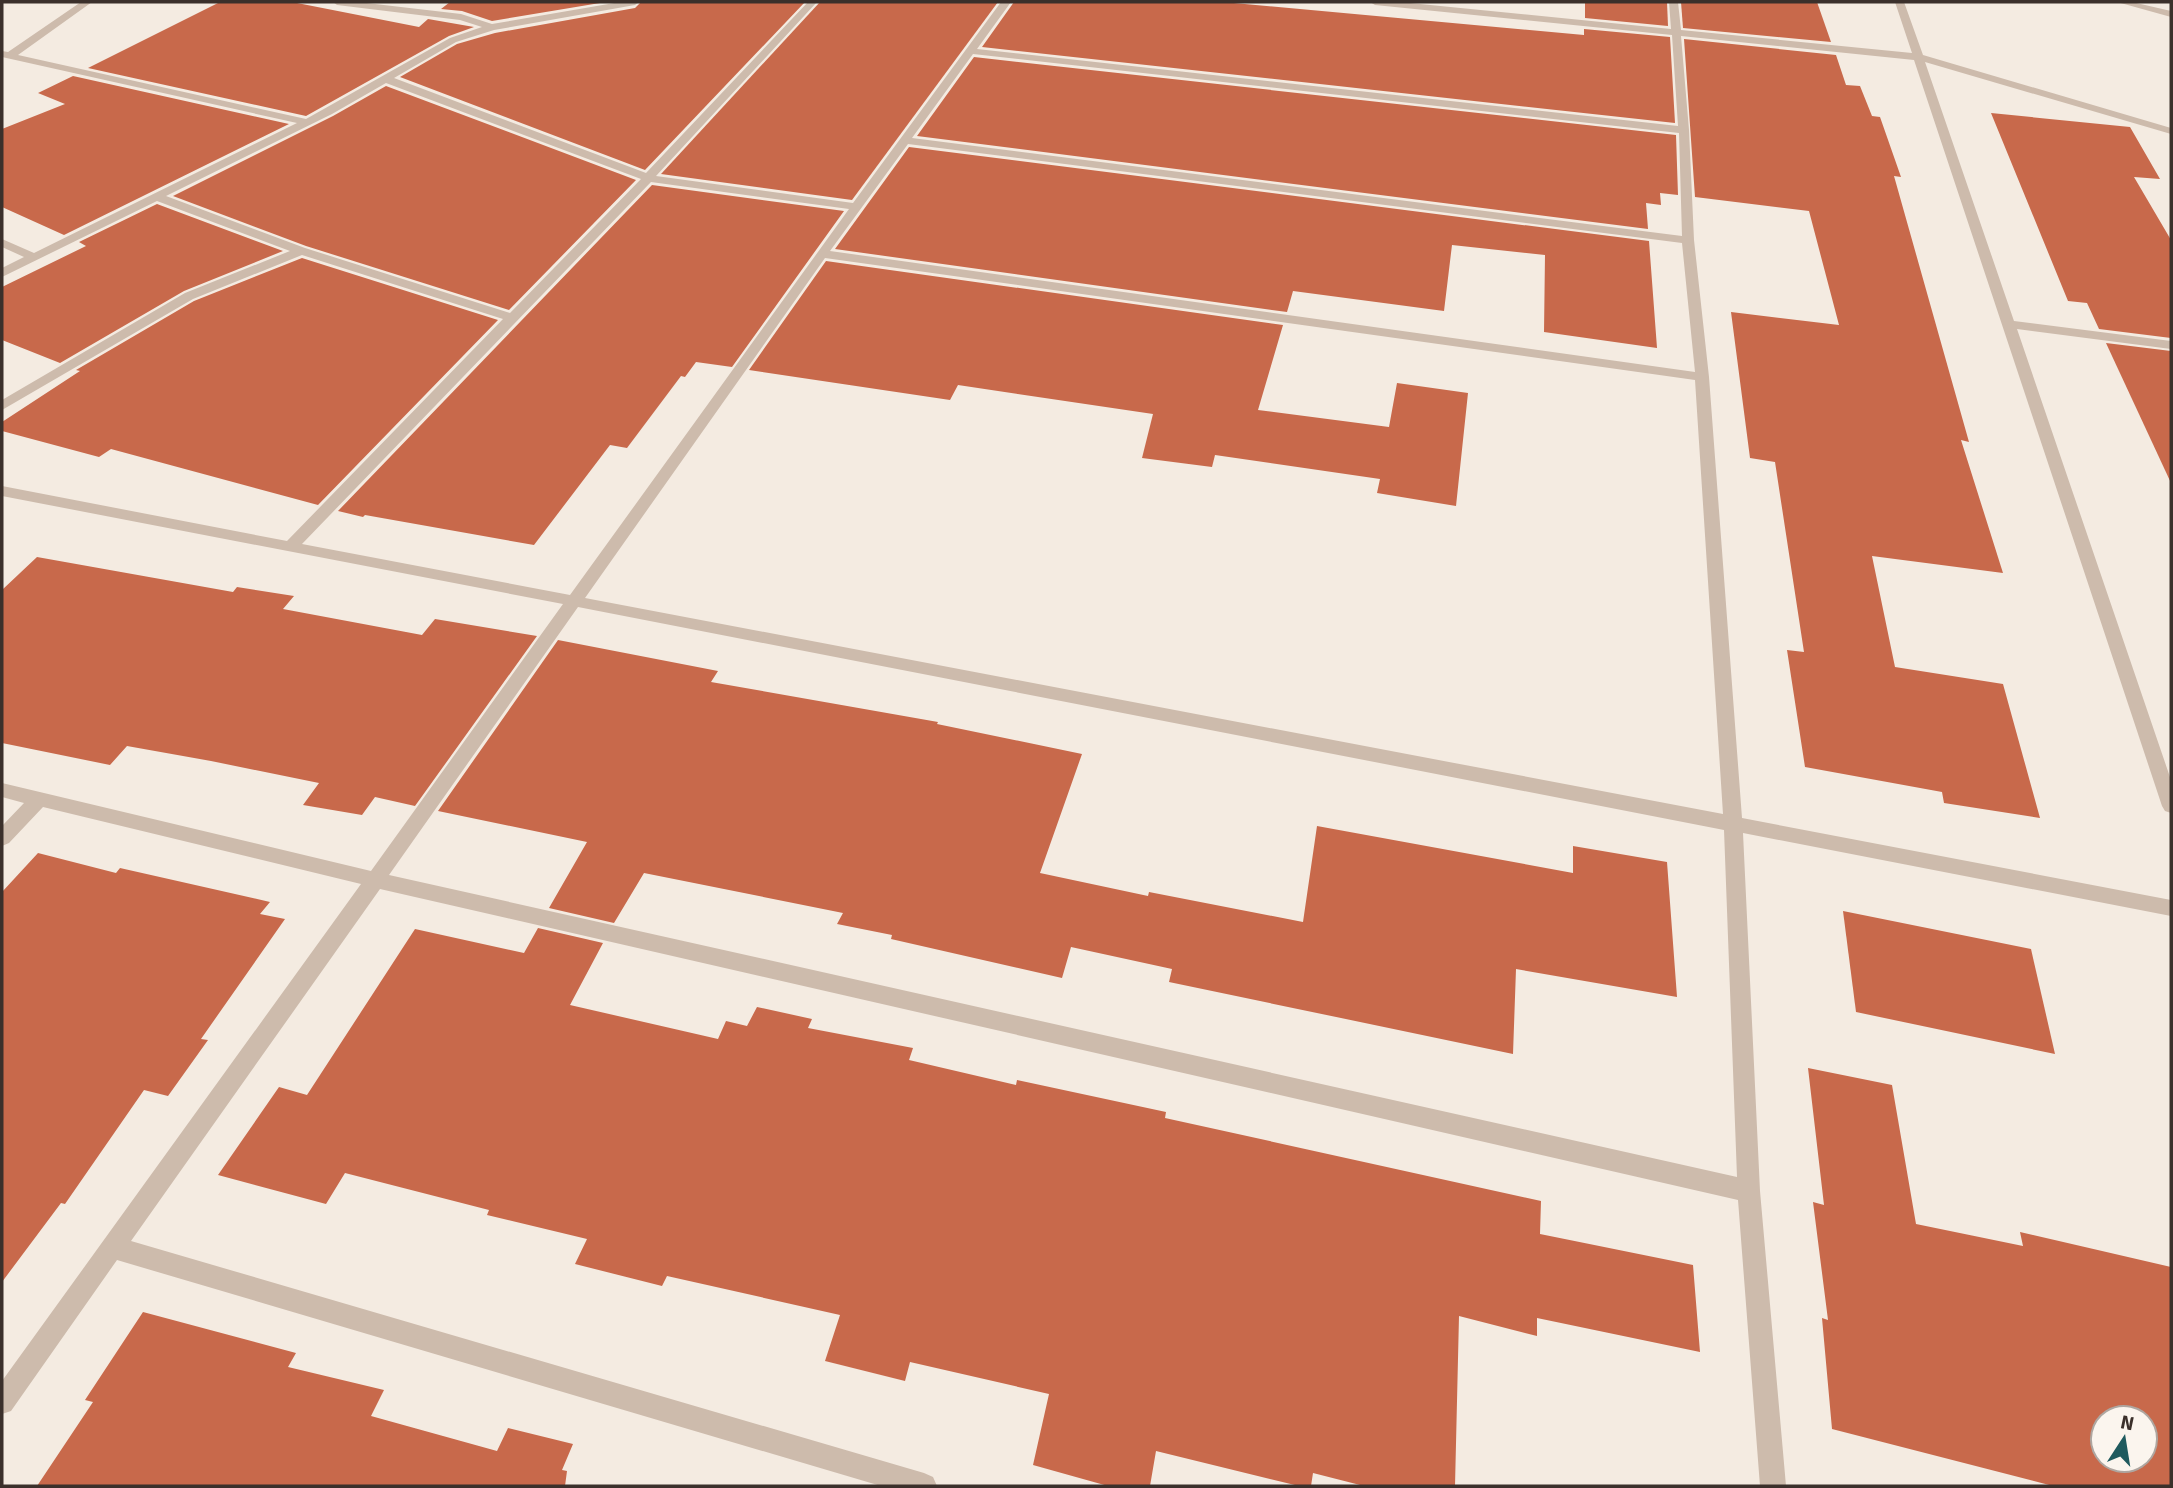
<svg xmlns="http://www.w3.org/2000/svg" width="2173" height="1488" viewBox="0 0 2173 1488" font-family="Signika,sans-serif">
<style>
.building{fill:#c8694b;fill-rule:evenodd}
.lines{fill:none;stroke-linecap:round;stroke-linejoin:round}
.minor{fill:#cdbbac;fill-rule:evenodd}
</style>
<rect width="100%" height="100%" fill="#f4ebe1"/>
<!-- building -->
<g class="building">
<path d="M220,2H292L419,27L428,19L474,27L449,36L306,116L88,68Z"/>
<path d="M450,2H606L492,21L462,11L441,9Z"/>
<path d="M641,2H805L645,170L400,77L457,44L495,33L635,8Z"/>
<path d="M820,2H998L852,200L661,174Z"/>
<path d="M1014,2H1223L1584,35V29L1670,37L1675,123L982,47Z"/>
<path d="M1585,2H1667L1668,26L1585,18Z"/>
<path d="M1681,2H1817L1831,42L1683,28Z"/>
<path d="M1684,39L1836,55L1846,85L1860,86L1872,116L1880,117L1901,177L1894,176L1969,442L1961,440L2003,573L1872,556L1895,667L2003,684L2040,818L1944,803L1942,792L1805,767L1787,650L1804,652L1775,462L1750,458L1731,312L1839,325L1809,211L1695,197Z"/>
<path d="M974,57L1676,135L1678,195L1660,193L1661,205L1646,203L1648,229L917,136Z"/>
<path d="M73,76L289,124L64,235L2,207V129L65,104L38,93Z"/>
<path d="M386,86L636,180L509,310L306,246L173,196L333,116Z"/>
<path d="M1991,113L2130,127L2160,179L2134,177L2171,240V338L2099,329L2087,303L2068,301Z"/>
<path d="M909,147L1649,241L1657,348L1544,332L1545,255L1452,245L1444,311L1293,291L1287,312L835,249Z"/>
<path d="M652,185L844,211L732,367L696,362L685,377L681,376L627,448L610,445L534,545L365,515L363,517L338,511Z"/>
<path d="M157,204L283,251L184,291L60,363L2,340V287L86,246L79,242Z"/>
<path d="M302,258L498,320L318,505L111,449L99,457L2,431V422L80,371L76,370L194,301Z"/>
<path d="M826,261L1283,325L1258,410L1389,427L1397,383L1468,393L1456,506L1377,493L1380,479L1215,455L1212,467L1142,458L1153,414L958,385L950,400L749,370Z"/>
<path d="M2106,343L2171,351V483L2112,356Z"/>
<path d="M37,557L233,592L237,587L294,596L283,609L422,635L435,619L537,636L415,806L375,797L362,815L303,805L319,783L211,761L127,746L110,765L2,743V590Z"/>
<path d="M558,640L718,671L711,682L938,722L937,724L1082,754L1040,873L1148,896L1149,892L1303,922L1317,826L1573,873V846L1667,862L1677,997L1516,969L1513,1054L1169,982L1172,969L1071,947L1062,978L891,939L892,935L837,924L843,913L644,873L614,923L549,908L587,842L438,811Z"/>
<path d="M38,853L116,873L120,868L270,902L260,914L285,919L201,1039L208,1040L168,1096L144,1090L65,1204L61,1203L2,1282V892Z"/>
<path d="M1843,911L2031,949L2055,1054L1856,1012Z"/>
<path d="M538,928L603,943L570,1005L718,1039L726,1021L747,1026L757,1007L812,1019L808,1028L913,1048L909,1060L1016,1085L1017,1080L1166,1112L1165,1118L1541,1201L1540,1234L1693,1265L1700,1352L1537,1318V1336L1459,1316L1455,1486H1364L1313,1473L1311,1486H1299L1156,1451L1150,1486H1108L1033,1465L1049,1394L910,1362L905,1381L825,1361L840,1315L667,1276L662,1286L575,1264L587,1239L487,1215L489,1210L345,1173L326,1204L218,1175L279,1087L307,1095L415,929L524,953Z"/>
<path d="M1808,1068L1892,1085L1916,1224L2023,1246L2020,1232L2171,1267V1486H2053L1832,1429L1822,1318L1828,1320L1813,1202L1824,1205ZM2103,1418H2145V1460H2103Z"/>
<path d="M143,1312L296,1353L288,1367L384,1390L371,1416L497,1451L508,1428L573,1444L562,1470L567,1471L565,1486H37L93,1402L85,1400Z"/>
</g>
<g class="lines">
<!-- minor -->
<g class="minor">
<path d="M81,2H92L18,55L306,119L450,38L482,27L460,20L337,5L333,2H358L461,14L492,24L620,2H639L635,5L494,30L456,42L394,78L646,173L808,2H817L656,176L853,203L1001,2H1011L977,49L1678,126L1672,35L1375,5L1370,2H1400L1671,29L1669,2H1678L1681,30L1912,53L1895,2H1904L1923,55L2171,128V134L1925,62L2014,321L2171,341V349L2017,329L2171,780V813L2165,811L2162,806L1914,60L1681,36L1689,130L1694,240L1709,377L1742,818L2171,900V916L1743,833L1760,1191L1786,1486H1760L1738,1200L380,889L131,1241L924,1473L933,1477L937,1486H881L117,1260L11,1411L2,1414V1381L361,884L43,807L9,843L2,846V826L24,803L2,797V783L371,871L563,604L2,496V486L287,541L503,319L302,255L193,299L2,410V400L185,293L290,251L157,201L2,277V268L24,257L2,247V239L34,253L297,123L2,57V51L8,52ZM973,54L1679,133L1682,236L912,138ZM386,83L641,179L510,313L305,248L166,196L332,114ZM908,144L1682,243L1695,372L830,251ZM651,182L849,209L570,595L302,544ZM825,258L1695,380L1723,814L585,598ZM578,607L1724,830L1737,1177L389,875Z"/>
<path d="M2117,2H2132L2171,11V17Z"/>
</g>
</g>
<!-- border -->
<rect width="2173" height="1488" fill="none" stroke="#3b302b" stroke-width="7"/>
<!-- north arrow -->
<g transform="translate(2124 1439) rotate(12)"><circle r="33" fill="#fbf5ee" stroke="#aea6a0" stroke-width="2"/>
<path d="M0-5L12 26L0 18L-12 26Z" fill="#1f5a5e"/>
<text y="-10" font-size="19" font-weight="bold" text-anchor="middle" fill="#3b302b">N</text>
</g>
</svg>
